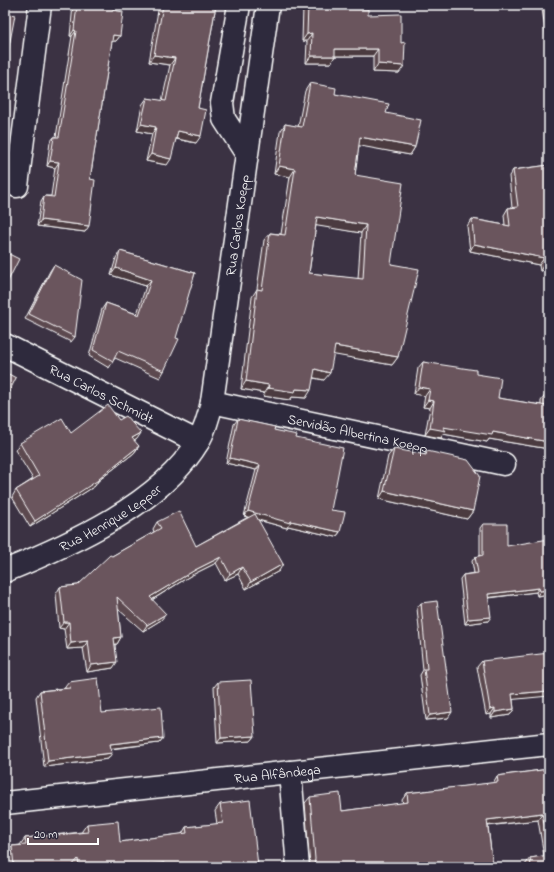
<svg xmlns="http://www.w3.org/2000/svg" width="554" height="872" viewBox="0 0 554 872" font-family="'Indie Flower',sans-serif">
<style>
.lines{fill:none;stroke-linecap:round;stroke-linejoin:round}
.minor-casing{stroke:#fff;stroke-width:25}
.minor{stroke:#2f2a3d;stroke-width:22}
.wall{fill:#5c4850;stroke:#fff;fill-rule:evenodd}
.shaded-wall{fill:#4b3b41;stroke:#fff}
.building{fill:#6b545d;stroke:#fff;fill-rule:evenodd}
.labels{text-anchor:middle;stroke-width:4;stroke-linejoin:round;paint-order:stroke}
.street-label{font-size:14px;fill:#fff;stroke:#2f2a3d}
</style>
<rect width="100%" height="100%" fill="#3b3243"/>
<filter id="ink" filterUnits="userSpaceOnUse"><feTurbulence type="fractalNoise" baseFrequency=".025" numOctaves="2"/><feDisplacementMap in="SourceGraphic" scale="8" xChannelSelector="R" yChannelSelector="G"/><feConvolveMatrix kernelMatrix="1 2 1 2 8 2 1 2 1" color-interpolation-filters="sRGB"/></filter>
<g filter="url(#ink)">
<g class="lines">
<defs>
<g id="minor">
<path d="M239,5L222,103L224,119L246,153"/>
<path d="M17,186L40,5"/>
<path id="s1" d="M5,345L198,442"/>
<path id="s2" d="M212,402L504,464"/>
<path id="s3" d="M5,571C69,545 161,504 198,442C205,430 209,416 212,402L268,5"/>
<path d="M290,772L298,867"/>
<path id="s4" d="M5,803L549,744"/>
</g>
</defs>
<!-- minor casing -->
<use href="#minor" class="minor-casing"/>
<!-- minor -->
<use href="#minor" class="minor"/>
</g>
<!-- wall -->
<g class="wall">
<path d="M73,5H113V10L120,36L116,41H112L90,179L85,232L37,226L41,201L44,196H51L55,168L47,166L50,142L54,137H56L72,36H70Z"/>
<path d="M159,5H216L198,108L196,143L176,139L167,165L146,161L152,134L137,131L142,105L147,98L162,101L170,65L149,62Z"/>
<path d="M304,5H335V8L368,15L399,73L373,72V56H335L331,63H306L307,41H302L303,7Z"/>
<path d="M545,5H549V55L542,9Z"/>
<path d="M310,83L335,94L386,113L415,147L410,155L359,145L355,175L391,264L398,357L392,365L333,354L324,380L313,378L306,398L292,397L290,400L263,396L264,393L241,389L252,297L257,289L264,240L270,233L281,234L290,177L274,174L280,132L285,124L298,127L305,91ZM316,225L361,233L358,279L309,273Z"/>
<path d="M549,165V284H547L546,270L540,271L539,265L470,251L467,226L472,219L505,225L504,215L508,208H512L509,176L513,170Z"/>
<path d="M120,251L195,273L164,371L160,378L115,358L109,368L89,356L102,309L106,303L137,314L146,286L111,275L116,258Z"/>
<path d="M54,265L75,337L71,342L25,319L50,271Z"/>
<path d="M549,317V337L547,320Z"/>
<path d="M423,362L476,374L498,398L541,405V401L546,394H549V449L489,439L487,442L443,434L441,438L425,435L430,408L423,407L425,396L414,394L418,368Z"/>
<path d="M238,419L274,430L296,438L331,510L340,532L336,537L288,526L287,528L258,520L279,571L246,589L238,574L225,580L216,563L190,576L152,600L161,620L143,631L118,609L121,637L117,644H115L113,668L87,672L83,648L67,649L64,629L59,628L56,594L60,587L78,585L112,556L154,532L153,529L157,522L196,546L248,517L244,516L256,470L226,463L234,424Z"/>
<path d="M119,420L137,439L134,441L139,446L134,453L98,481L95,486L30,527L12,497L16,490L33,479L15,450L20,443L71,433Z"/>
<path d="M394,449L424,455L427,451L473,511L467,519L379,499L388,456Z"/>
<path d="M483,524L507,546L549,594L537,596L536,592L489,598L488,621L465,624L460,579L463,575L474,573L472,561L475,557L480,556V528Z"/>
<path d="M421,603L448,718L426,720L420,675L423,670L417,608Z"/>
<path d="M482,661L513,700L514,709L510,715L491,718V714L486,715L477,667Z"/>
<path d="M69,682L102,713L163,738L159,743L111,749L108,759L44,767L36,697L40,691L65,688V687Z"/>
<path d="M218,682L255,736L251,741L217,743L214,687Z"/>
<path d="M549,769V867H526L525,865L530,858L544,856L538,820L488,826L493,867H310L305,803L310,797L342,811L403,803L402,800L407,793L493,783L497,776Z"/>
<path d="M220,804L257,867H73V866L72,867H8L7,853L12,846L20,845L25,838L82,832V831L87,824L120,842L182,834L186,827L217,824L215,811Z"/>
</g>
<!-- shaded-wall -->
<g class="shaded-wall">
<path d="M74,30L76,31L72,36H70Z"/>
<path d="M312,33L307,41H302L307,34Z"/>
<path d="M113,35L120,36L116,41H109Z"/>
<path d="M335,49H378L373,56H330Z"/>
<path d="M154,55L175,58L170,65L149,62Z"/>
<path d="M311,56H335L331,63H306Z"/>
<path d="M378,64L404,66L399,73L373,72Z"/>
<path d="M141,124L156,127L152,134L137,131Z"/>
<path d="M178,131L201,136L196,143L173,138Z"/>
<path d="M360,137L415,147L410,155L355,145Z"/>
<path d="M151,154L171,159L167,165L146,161Z"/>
<path d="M50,161L59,162L55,168L47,166Z"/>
<path d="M279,166L295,169L290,177L274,174Z"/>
<path d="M317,217L366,225L361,233L312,225Z"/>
<path d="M41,220L89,226L85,232L37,226Z"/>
<path d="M474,244L544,258L539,265L470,251Z"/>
<path d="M544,264H549V266L546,270L540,271Z"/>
<path d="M116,268L151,280L146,286L111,275Z"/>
<path d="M335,346L398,357L392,365L330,354Z"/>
<path d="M315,369L330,373L324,380L310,377Z"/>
<path d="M246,381L269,385L264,393L241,389Z"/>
<path d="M419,387L430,389L425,396L414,394Z"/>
<path d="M268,388L296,389L311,390L306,398L292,397L290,400L263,396Z"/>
<path d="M428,400L434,401L430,408L423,407Z"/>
<path d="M443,427L493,432L549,442V449L489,439L487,442L443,434L441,438L425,435L430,428Z"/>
<path d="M141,433L137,439L128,445L132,438Z"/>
<path d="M139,446L134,453L98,481L95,486L30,527L35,521L99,478Z"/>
<path d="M230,458L260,465L256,470L226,463Z"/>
<path d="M384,491L473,511L467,519L379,499Z"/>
<path d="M248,511L291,521L340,532L336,537L288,526L287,528L244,516Z"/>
<path d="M221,557L216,563L190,576L145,604L150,597L195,570Z"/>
<path d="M283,564L279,571L246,589L251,582Z"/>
<path d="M242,567L238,574L225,580L230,574Z"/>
<path d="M539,588L536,592L485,598L488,594Z"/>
<path d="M549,590V594L537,596L540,591Z"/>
<path d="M166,614L161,620L143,631L147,625Z"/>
<path d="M491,617L488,621L465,624L468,619Z"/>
<path d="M64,622H69L64,629L59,628Z"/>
<path d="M121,637L117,644L109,645L114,638Z"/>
<path d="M88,641L83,648L67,649L71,643Z"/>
<path d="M117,662L113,668L87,672L91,665Z"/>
<path d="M549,691V696L507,700L512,694Z"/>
<path d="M495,708L491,714L486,715L490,709Z"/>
<path d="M514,709L510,715L491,718L495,712Z"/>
<path d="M452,712L448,718L426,720L430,715Z"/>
<path d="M255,736L251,741L217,743L221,738Z"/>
<path d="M163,738L159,743L106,749L110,744Z"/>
<path d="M112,753L108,759L44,767L48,761Z"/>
<path d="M542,813L538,820L483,826L487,820Z"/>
<path d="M164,863L161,867H131Z"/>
<path d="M258,865L257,867H237Z"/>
</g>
<!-- building -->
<g class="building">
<path d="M77,5H113V10L123,12L120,36L113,35L90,179L95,180L89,226L41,220L44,196L54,197L59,162L50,161L54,137H59L76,31L74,30Z"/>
<path d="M163,5H216L198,108L206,110L201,136L178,131L171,159L151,154L156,127L141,124L147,98L166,101L175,58L154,55Z"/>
<path d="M308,5H335V8L368,9V15L401,14V43L405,42L404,66L378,64V49H335V56H311L312,33L307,34Z"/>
<path d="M547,5H549V17Z"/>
<path d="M5,13L15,15L7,57H5Z"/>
<path d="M310,83L336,88L335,94L389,104L386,113L421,120L415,147L360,137L355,175L403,183L391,264L419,269L398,357L335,346L330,373L315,369L311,390L296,389L295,392L268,388L269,385L246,381L257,289L262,290L270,233L285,235L295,169L279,166L285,124L302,127ZM317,217L366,225L363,279L309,273Z"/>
<path d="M5,112H6L5,122Z"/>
<path d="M549,165V264H544V258L474,244L472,219L510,226L508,208L518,207L513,170Z"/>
<path d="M120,251L195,273L176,338L179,339L164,371L118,351L113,361L93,350L106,303L139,315L151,280L116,268Z"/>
<path d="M5,252L19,259L5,287Z"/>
<path d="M54,265L82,280L75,337L29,314Z"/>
<path d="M423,362L476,370V374L501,378L498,398L547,406L546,394H549V442L493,432L492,435L443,427L446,431L430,428L434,401L428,400L430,389L419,387Z"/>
<path d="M5,372L16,378L5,400Z"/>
<path d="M108,405L119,420L126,416L141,433L132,438L139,446L99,478L100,479L35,521L16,490L39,476L20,443L62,418L71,433Z"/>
<path d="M238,419L275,427L274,430L297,435L296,438L343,448L331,510L345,512L340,532L291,521L290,523L248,511L260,465L230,458Z"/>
<path d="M394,449L426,455L427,451L468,460L480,476L473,511L384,491Z"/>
<path d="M179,511L196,546L255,514L283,564L251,582L242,567L230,574L221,557L195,570L150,597L166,614L147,625L117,597L121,637L114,638L117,662L91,665L88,641L71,643L69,622H64L60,587L78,585L110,555L112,556L161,528L157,522Z"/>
<path d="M483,524H507V546L549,539V590L540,591L539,588L488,594L491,617L468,619L463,575L478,573L475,557L483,555Z"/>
<path d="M437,601L452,712L430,715L424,669H427L421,603Z"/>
<path d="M549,653V691L512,694L514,709L495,712V708L490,709L482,661Z"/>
<path d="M98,678L102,713L161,707L163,738L110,744L112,753L48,761L40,691L70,688L69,682Z"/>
<path d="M251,680L255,736L221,738L218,682Z"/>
<path d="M549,769V849L542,813L487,820L493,867H313L314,865L315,859L310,797L340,793L342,811L408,802L407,793L498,782L497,776Z"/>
<path d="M250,800L258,865L237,867H165L164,863L131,867H79L78,859L71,867H14L12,846L26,845L25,838L88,832L87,824L118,821L120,842L187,833L186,827L223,823L220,804Z"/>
<path d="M549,855V867H531L530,858Z"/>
</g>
</g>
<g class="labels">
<!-- street labels -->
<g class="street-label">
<text dy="5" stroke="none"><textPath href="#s3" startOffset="457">Rua Carlos Koepp</textPath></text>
<text dy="5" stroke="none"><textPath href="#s1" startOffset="108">Rua Carlos Schmidt</textPath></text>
<text dy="5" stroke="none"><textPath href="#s2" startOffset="149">Servidão Albertina Koepp</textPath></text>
<text dy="5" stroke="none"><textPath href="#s3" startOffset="118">Rua Henrique Lepper</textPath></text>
<text dy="5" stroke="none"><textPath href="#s4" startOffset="274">Rua Alfândega</textPath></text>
</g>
</g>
<!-- margin -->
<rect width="554" height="872" fill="none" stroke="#2f2a3d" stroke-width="20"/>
<rect x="10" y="10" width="534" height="852" fill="none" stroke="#fff" stroke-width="1.5" filter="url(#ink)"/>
<!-- scale -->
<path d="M28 838v6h70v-6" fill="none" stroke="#ffffff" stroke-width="2"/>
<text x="34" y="838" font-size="12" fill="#ffffff" stroke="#2f2a3d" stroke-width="3" paint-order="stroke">20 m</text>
</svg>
